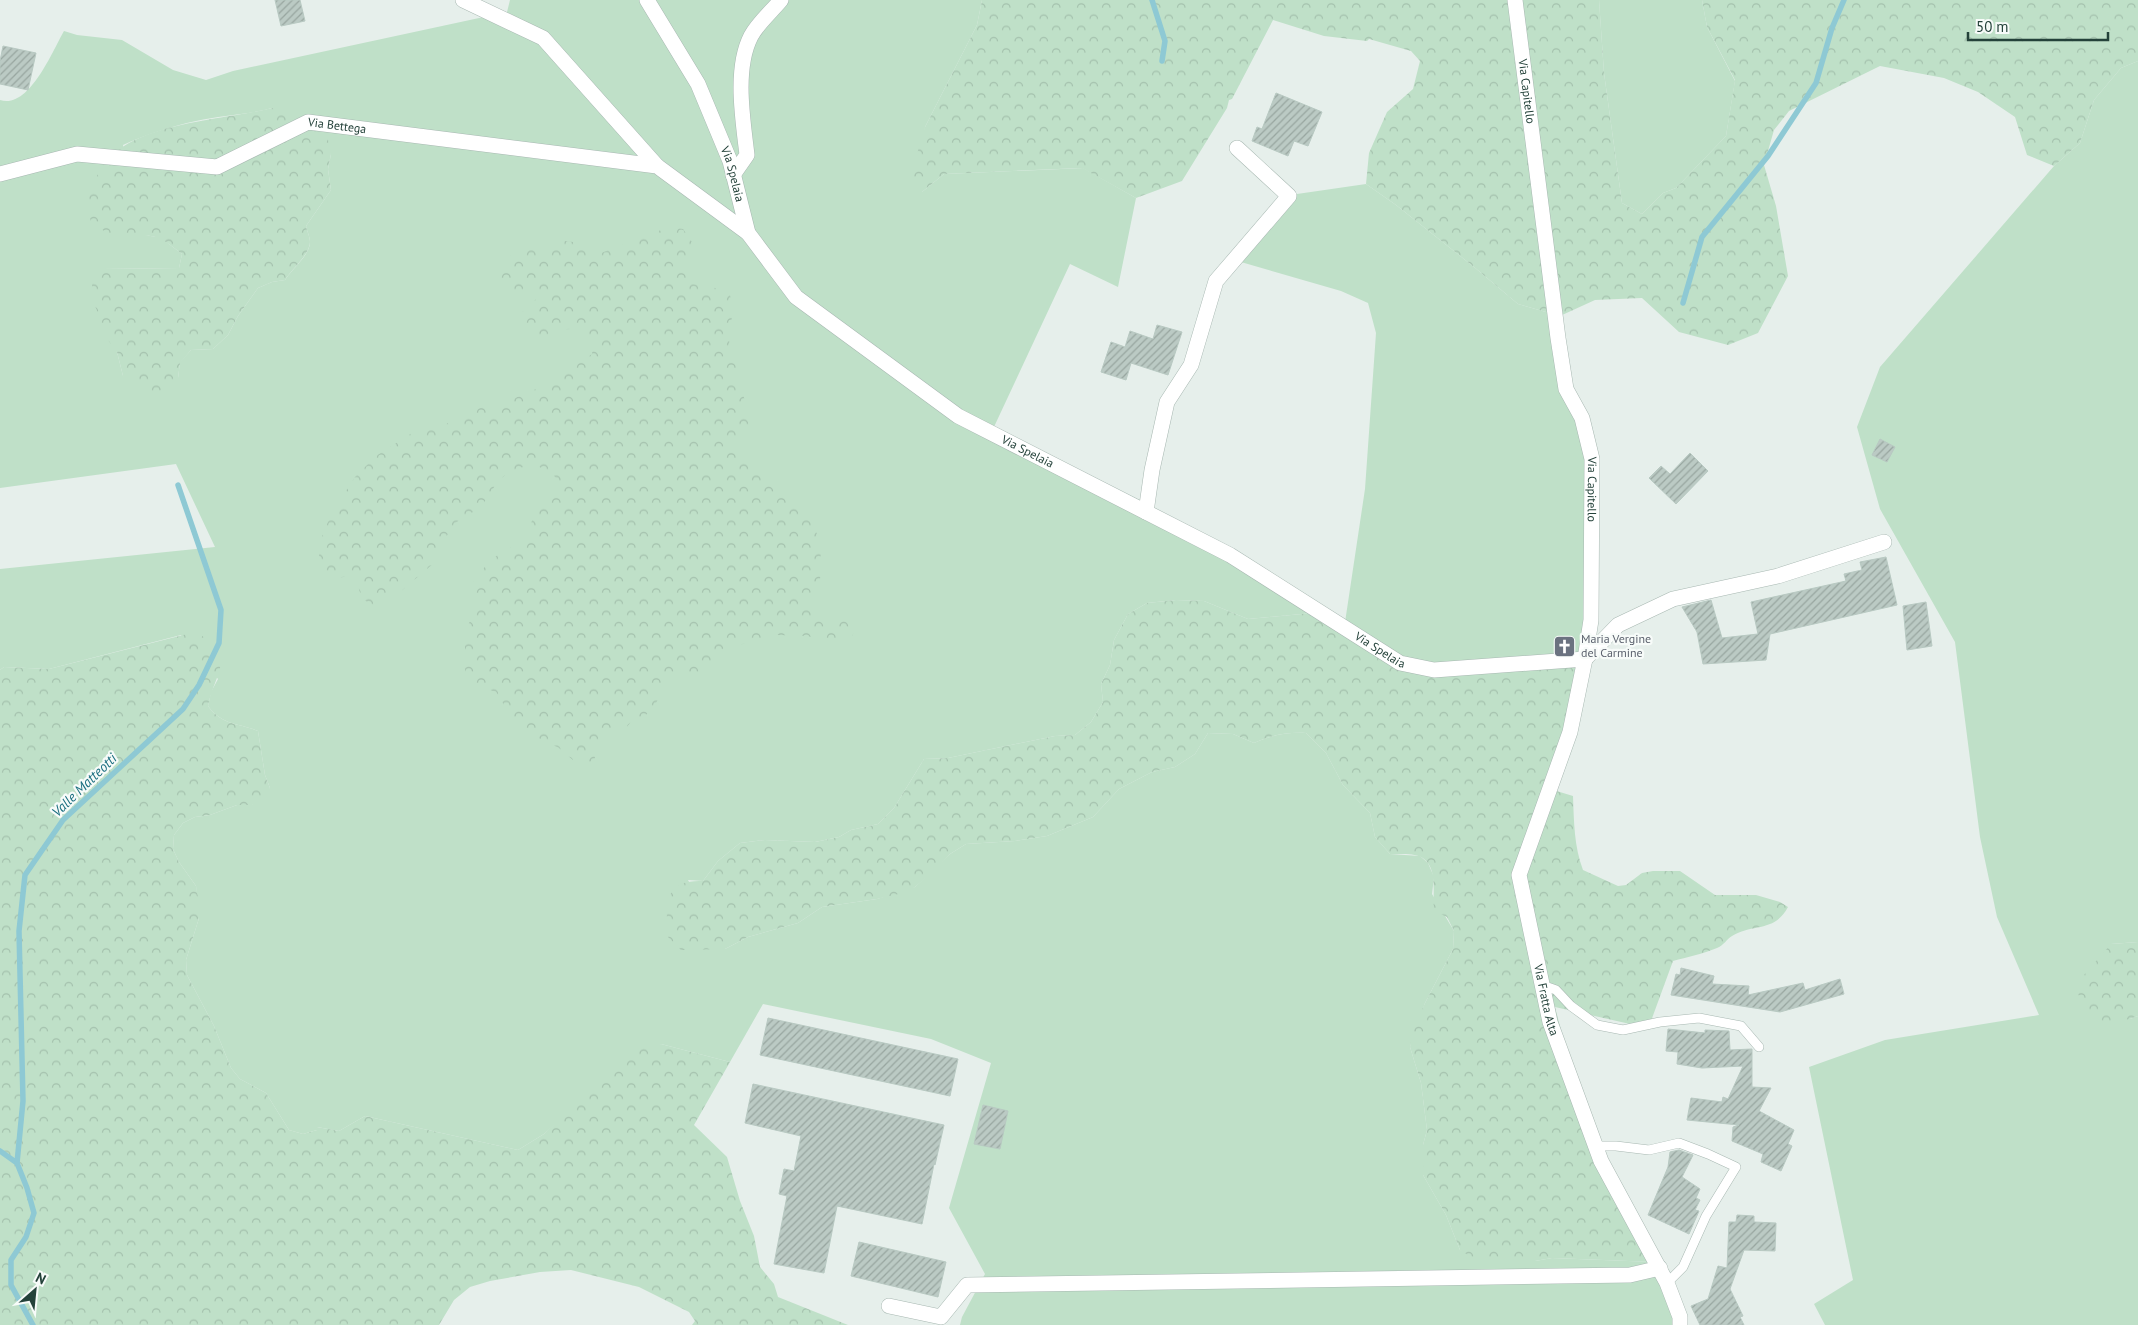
<svg xmlns="http://www.w3.org/2000/svg" width="2138" height="1325" viewBox="0 0 2138 1325" font-family="'PT Sans',sans-serif">
<style>
.grass{fill:#bfe0c8;fill-rule:evenodd}
.forest{fill:url(#forest-crowns)}
.lines{fill:none;stroke-linecap:round;stroke-linejoin:round}
.stream{stroke:#8ec9d4;stroke-width:5.5}
.building{fill:url(#building-hatch);stroke:#b8c9c2}
.service-casing{stroke:#a8b8b2;stroke-width:10}
.minor-casing{stroke:#a8b8b2;stroke-width:16}
.tertiary-casing{stroke:#a8b8b2;stroke-width:16}
.service{stroke:#fff;stroke-width:9}
.minor{stroke:#fff;stroke-width:15}
.tertiary{stroke:#fff;stroke-width:15}
.labels{text-anchor:middle;stroke-width:4.5;stroke-linejoin:round;paint-order:stroke}
.street-label{font-size:12px;fill:#24423a;stroke:#f7fbf9}
.worship-label{font-size:12px;fill:#5b616d;stroke:#f7fbf9;text-anchor:start}
.water-label{font-size:14px;font-style:italic;fill:#1c6f80;stroke:#f7fbf9}
</style>
<defs>
<pattern id="forest-crowns" width="20" height="18" patternUnits="userSpaceOnUse" patternTransform="scale(1.25)"><rect width="20" height="18" fill="#bfe0c8"/><path d="M2 6a3 3 0 1 1 6 0M12 15a3 3 0 1 1 6 0" fill="none" stroke="#a4c1ad"/></pattern>
<pattern id="building-hatch" width="6" height="6" patternUnits="userSpaceOnUse" patternTransform="scale(1.25)"><rect width="6" height="6" fill="#bbcac4"/><path d="M-1 1l2-2M0 6l6-6M5 7l2-2" fill="none" stroke="#98a6a0"/></pattern>
</defs>
<rect width="100%" height="100%" fill="#e6efeb"/>
<!-- grass -->
<g class="grass">
<path d="M510,0H982L977,25L925,127L922,192L944,174L1083,168L1136,198L1118,287L1070,264L993,429L1152,506L1323,612L1248,619L1204,601L1176,600L1147,603L1128,614L1114,640L1110,665L1101,684L1103,702L1091,722L1075,735L1055,736L948,758L924,759L894,808L878,824L851,830L839,837L815,842L765,840L740,843L718,861L703,881L688,880L725,949L748,937L798,923L822,907L877,899L915,887L950,854L966,844L1015,841L1047,836L1093,817L1119,789L1152,772L1175,767L1195,754L1208,733L1233,734L1254,743C1272,735 1287,732 1306,733L1326,753L1343,785L1370,813L1375,837L1390,854L1420,856L1428,863L1434,877L1432,894L1454,931L1453,949L1425,1003L1410,1047L1421,1083L1427,1130L1423,1145V1175L1446,1215L1460,1250L1535,1261L1552,1258L1654,1262L1678,1325H960L962,1317L985,1274L949,1208L991,1063L931,1039L763,1004L730,1062L661,1044L569,1112L544,1134L518,1150L365,1116L339,1131L317,1127V1130L303,1134L289,1130L266,1093L240,1079L231,1068L214,1026L187,975L186,960L199,918L196,886L179,862L173,849L174,835L183,823L195,817L210,815L237,805H252L270,788L265,775L258,731C236,722 223,726 208,706L211,692L218,679L181,635L49,669L4,667L0,670V569L215,547L176,464L0,488V100C29,110 53,50 64,31L77,35L122,40L173,70L206,80L233,71L507,12ZM272,108L331,154L328,169L331,190L306,226C307,231 310,237 310,242C310,255 292,269 285,280L272,282L258,288L238,316L228,335L213,349L191,350L180,362L178,378L123,376L117,352L105,269L179,268L182,254L160,237L141,235L123,145C145,135 172,126 196,121C221,115 247,115 272,108Z"/>
<path d="M1599,0H1702L1707,27L1735,81L1726,136L1676,188L1663,193L1642,214L1622,203L1604,73Z"/>
<path d="M2138,61V942L2111,944L2130,1019L2138,1016V1325H1825L1814,1304L1853,1280L1809,1067L1885,1040L2039,1015L1997,917L1980,837L1955,642L1880,509L1857,427L1880,367L2054,166L2080,143L2094,100L2121,68Z"/>
<path d="M1366,184L1396,205L1474,267L1518,304L1560,316L1562,377L1591,455L1585,663L1418,665L1344,629L1365,489L1376,333L1368,303L1341,291L1234,260L1297,194Z"/>
</g>
<!-- forest -->
<g class="forest">
<path d="M982,0H1599L1604,73L1622,203L1642,214L1663,193L1676,188L1726,136L1735,80L1707,27L1702,0H2138V61L2121,68L2094,100L2080,143L2054,166L2027,155L2015,117L1978,92L1944,78L1880,66L1789,111L1774,130L1764,165L1776,206L1788,276L1758,333L1728,345L1679,332L1642,298L1595,300L1560,316L1518,304L1474,267L1396,205L1366,184L1369,153L1387,112L1413,89L1420,61L1411,51L1369,39L1367,41L1324,36L1273,20L1232,99L1229,100L1227,108L1182,181L1136,198L1082,168L944,174L922,192L911,174L925,127L977,25Z"/>
<path d="M272,108L304,113L324,121L331,154L328,169L331,190L306,226C307,231 310,237 310,242C310,254 292,269 285,280L272,282L258,288L238,316L228,335L213,349L191,350L180,363L178,378L165,390L152,392L123,376L117,352L108,340L94,303L91,276L105,269L179,268L182,254C166,242 153,228 133,241L113,236L92,224L85,204C91,191 96,174 105,163C136,122 225,120 272,108Z"/>
<path d="M669,227L683,229L692,242L690,256L684,269L688,283C705,287 714,285 730,295L733,309L729,338L730,354L738,368L735,376L743,394L751,423L742,435L737,448C757,479 806,501 817,534C822,548 821,566 820,580L811,591L808,605L817,616L847,618L856,629L849,641L835,643L807,636L777,635L720,650L710,663L699,672L670,678L656,703L646,715L632,721L623,731L610,737L599,746L594,760L581,767L559,748L520,729L509,718L504,705L496,692L469,683L465,669V639L468,625L475,612L473,582C488,562 495,553 520,544L534,517L543,504L555,496L560,483L551,472L537,466L523,467L509,472L498,481L481,507L455,523L446,537L434,563L400,592L375,606L362,599L358,586L348,576L333,579L321,571L319,557L320,542L331,514L355,477L376,456L415,431L444,425L473,410L515,398L543,386L565,367L579,363L592,354L594,340C571,321 565,331 539,337L527,329L520,315L529,304L541,296L535,284L521,291L507,294L498,281L501,268L519,245L547,249L559,240L573,242L601,253Z"/>
<path d="M1176,600L1204,601L1248,619L1323,612L1418,665L1585,663L1550,789L1573,796C1574,822 1574,846 1583,870L1618,886L1626,885L1642,873L1653,871H1680L1715,895H1756L1780,902L1788,907C1774,933 1753,923 1732,936C1727,939 1723,946 1717,948C1703,954 1687,957 1673,961L1651,1021L1630,1024L1555,1007L1582,1111L1654,1262L1552,1258L1535,1261L1487,1263L1471,1257L1460,1250L1446,1215L1423,1175V1145L1427,1130L1421,1083L1410,1047L1413,1031L1425,1003L1453,949L1454,931L1447,917L1434,911C1432,894 1439,867 1421,857C1414,853 1398,854 1390,854L1375,837L1370,813L1343,785L1326,753L1306,733C1287,732 1272,735 1254,743L1233,734L1208,733L1195,754L1175,767L1152,772L1119,789L1093,817L1047,836L1015,841L966,844L950,854L935,870L915,887L907,892L877,899L822,907L798,923L748,937L725,949L681,950L668,937C666,906 662,879 703,881L718,861L740,843L765,840L815,842L839,837L851,830L878,824L894,808L924,759L948,758L1055,736L1075,735L1091,722L1103,702L1101,684L1110,665L1114,640L1128,614L1147,603Z"/>
<path d="M195,632C239,655 215,671 208,706C223,726 236,722 258,731L265,775L270,788L266,802L252,805H237L210,815L195,817L183,823L174,835L173,849L179,862L196,886L199,904V918L186,960L187,975L214,1026L231,1068L240,1079L266,1093L289,1130L303,1134L317,1130V1127L339,1131L365,1116L518,1150L544,1134L630,1051L661,1044L730,1062L694,1125L727,1157L740,1201L754,1236L760,1267L774,1284L778,1297L848,1325H692L695,1321L689,1312L639,1287L571,1270L540,1272L490,1281L470,1287L454,1300L439,1325H0V670L4,667L49,669Z"/>
<path d="M2138,942V1016L2130,1019L2100,1024L2083,1007L2075,985L2111,944Z"/>
</g>
<g class="lines">
<!-- stream -->
<g class="stream">
<path d="M1152,0L1165,41L1162,61"/>
<path d="M1683,303L1702,237L1768,156L1816,83L1832,28L1844,0"/>
<path d="M0,1151L17,1163"/>
<path d="M33,1325L11,1285V1260L26,1237L34,1213L27,1188L17,1163L23,1101L19,931L25,875L63,820L183,709L199,685L219,643L221,610L178,485"/>
</g>
</g>
<!-- building -->
<g class="building">
<path d="M275,0H300L305,21L281,26Z"/>
<path d="M3,46L36,53L28,90L0,84V61Z"/>
<path d="M1276,93L1322,112L1308,146L1294,141L1288,156L1252,141L1257,127L1262,129Z"/>
<path d="M1157,325L1182,332L1168,375L1131,363L1126,380L1101,372L1111,342L1125,347L1130,331L1153,339Z"/>
<path d="M1880,439L1895,447L1887,462L1872,455Z"/>
<path d="M1690,453L1708,471L1676,504L1649,478L1661,466L1670,474Z"/>
<path d="M1886,557L1897,605L1770,634L1766,660L1703,664L1697,632L1682,607L1711,600L1722,638L1758,634L1751,602L1846,581L1844,574L1862,570L1860,562Z"/>
<path d="M1926,602L1932,646L1907,650L1903,606Z"/>
<path d="M1681,968L1714,976L1712,984L1749,986L1748,995L1803,983L1805,990L1840,979L1844,994L1780,1012L1671,995L1676,974L1680,975Z"/>
<path d="M768,1018L958,1059L950,1096L760,1055Z"/>
<path d="M1668,1029L1705,1033V1030L1729,1031L1730,1050L1752,1049V1087L1771,1088L1759,1111L1794,1130L1788,1144L1792,1146L1781,1171L1761,1162L1763,1154L1732,1141L1733,1127L1739,1125L1687,1120L1691,1098L1722,1102L1723,1097L1728,1099L1743,1066L1702,1068L1677,1064L1678,1052L1666,1051Z"/>
<path d="M753,1084L944,1125L935,1165L934,1164L922,1224L837,1206L824,1273L774,1264L787,1196L779,1194L784,1169L794,1171L801,1136L745,1123Z"/>
<path d="M983,1105L1008,1111L1000,1149L974,1144Z"/>
<path d="M1679,1150L1693,1155L1682,1177L1700,1189L1696,1198L1700,1200L1695,1210L1699,1211L1689,1234L1648,1215L1668,1167L1670,1152Z"/>
<path d="M1737,1215L1754,1216V1222L1776,1223L1775,1251L1744,1250L1730,1289L1743,1316L1740,1317L1744,1325H1700L1691,1306L1708,1299L1718,1266L1727,1268L1729,1222H1736Z"/>
<path d="M859,1242L946,1262L938,1297L851,1276Z"/>
</g>
<g class="lines">
<defs>
<g id="service">
<path d="M1542,985L1556,990L1571,1006L1597,1025L1623,1030L1660,1022L1699,1018L1741,1026L1759,1047"/>
<path d="M1596,1146H1616L1649,1150L1679,1143L1708,1154L1736,1167L1706,1216L1683,1267L1667,1283"/>
</g>
<g id="minor">
<path d="M463,0L543,38L657,166"/>
<path id="s1" d="M1515,0L1558,338L1566,389L1582,418L1592,459L1591,620L1585,659"/>
<path id="s2" d="M0,174L77,154L217,167L308,122L657,166L748,233"/>
<path d="M733,175L747,155C743,120 734,69 751,36C758,23 772,11 781,0"/>
<path d="M1146,512L1152,470L1167,402L1191,365L1216,281L1289,196L1237,148"/>
<path d="M1585,659L1618,625L1673,599L1778,576L1884,542"/>
<path d="M889,1306L941,1317L967,1285L1630,1275L1660,1268"/>
</g>
<g id="tertiary">
<path id="s3" d="M647,0L698,84L730,161L748,233L796,297L958,416L1230,555L1400,663L1434,670L1585,659L1570,732L1519,875L1550,1022L1601,1161L1667,1283L1680,1317V1325"/>
</g>
</defs>
<!-- service casing -->
<use href="#service" class="service-casing"/>
<!-- minor casing -->
<use href="#minor" class="minor-casing"/>
<!-- tertiary casing -->
<use href="#tertiary" class="tertiary-casing"/>
<!-- service -->
<use href="#service" class="service"/>
<!-- minor -->
<use href="#minor" class="minor"/>
<!-- tertiary -->
<use href="#tertiary" class="tertiary"/>
</g>
<!-- icons -->
<defs>
<symbol id="church-square" viewBox="-11 -11 22 22"><rect x="-9" y="-9" width="18" height="18" rx="4" fill="#6b7280" stroke="#f7fbf9"/><path d="M-1.2-6h2.4v3.5h3.3v2.4h-3.3V6h-2.4V-.1h-3.3v-2.4h3.3Z" fill="#fff"/></symbol>
</defs>
<g fill-rule="evenodd">
<use href="#church-square" x="1552" y="634" width="25" height="25"/>
</g>
<g class="labels">
<!-- street labels -->
<g class="street-label">
<text dy="4" stroke="none"><textPath href="#s1" startOffset="92">Via Capitello</textPath></text>
<text dy="4" stroke="none"><textPath href="#s2" startOffset="351">Via Bettega</textPath></text>
<text dy="4" stroke="none"><textPath href="#s3" startOffset="195">Via Spelaia</textPath></text>
<text dy="4" stroke="none"><textPath href="#s3" startOffset="615">Via Spelaia</textPath></text>
<text dy="4" stroke="none"><textPath href="#s1" startOffset="498">Via Capitello</textPath></text>
<text dy="4" stroke="none"><textPath href="#s3" startOffset="1020">Via Spelaia</textPath></text>
<text dy="4" stroke="none"><textPath href="#s3" startOffset="1584">Via Fratta Alta</textPath></text>
</g>
<!-- worship labels -->
<g class="worship-label">
<text x="1581" y="643">Maria Vergine<tspan x="1581" dy="14">del Carmine</tspan></text>
</g>
<!-- water labels -->
<g class="water-label">
<text transform="translate(84 785) rotate(-44)" y="5">Valle Matteotti</text>
</g>
</g>
<!-- north arrow -->
<g transform="translate(35 1290) rotate(27)" stroke="#f7fbf9" stroke-width="4" paint-order="stroke">
<path d="M0-4L9 19L0 12L-9 19Z" fill="#24423a"/>
<text y="-8" font-size="14" font-weight="bold" text-anchor="middle" fill="#24423a">N</text>
</g>
<!-- scale -->
<path d="M1968 32v8h140v-8" fill="none" stroke="#24423a" stroke-width="2.5"/>
<text x="1976" y="32" font-size="15" fill="#24423a" stroke="#f7fbf9" stroke-width="4" paint-order="stroke">50 m</text>
</svg>
